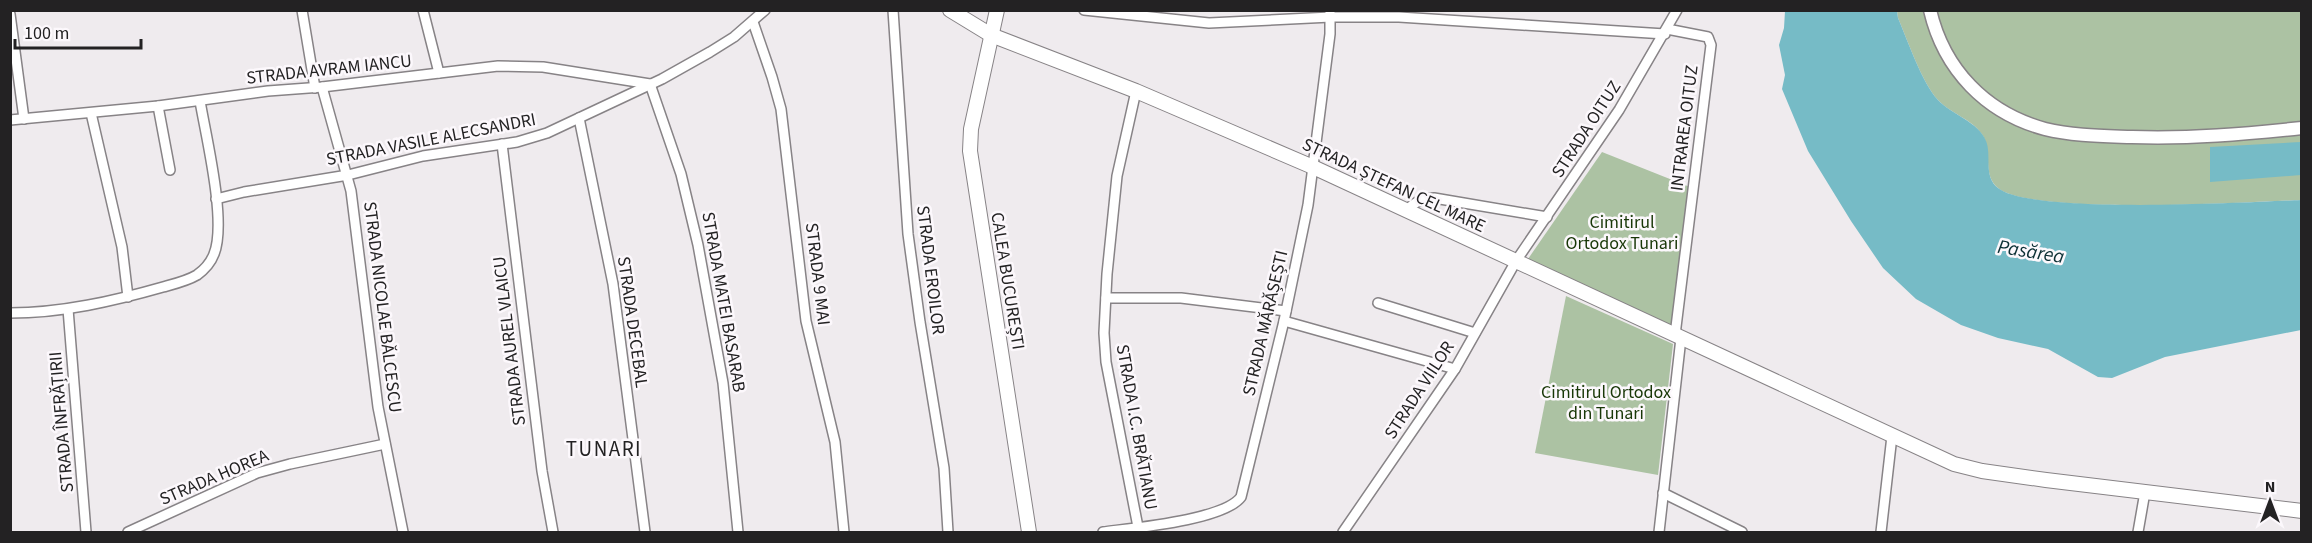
<svg xmlns="http://www.w3.org/2000/svg" width="2312" height="543" viewBox="0 0 2312 543" font-family="'Source Sans 3',sans-serif">
<style>
.green{fill:#acc2a3}
.water{fill:#76bbc6}
.lines{fill:none;stroke-linecap:round;stroke-linejoin:round}
.minor-casing{stroke:#878386;stroke-width:12}
.tertiary-casing{stroke:#878386;stroke-width:15}
.secondary-casing{stroke:#878386;stroke-width:16}
.minor{stroke:#fff;stroke-width:9}
.tertiary{stroke:#fff;stroke-width:12}
.secondary{stroke:#fff;stroke-width:14}
.labels{text-anchor:middle;stroke-width:5;stroke-linejoin:round;paint-order:stroke}
.street-label{font-size:18px;fill:#232223;stroke:#fcf8fc}
.park-label{font-size:18px;fill:#183707;stroke:#fcf8fc}
.water-label{font-size:20px;font-style:italic;fill:#0b2f34;stroke:#fcf8fc}
.quarter-label{font-size:21px;letter-spacing:1.5px;fill:#232223;stroke:#fcf8fc}
</style>
<rect width="100%" height="100%" fill="#efebee"/>
<!-- green -->
<g class="green">
<path d="M1897,11H2301V200C2249,202 2032,216 1998,188C1981,174 1994,149 1981,133C1971,119 1950,113 1938,100C1922,83 1908,41 1898,18Z"/>
<path d="M1602,152L1690,187L1673,327L1528,259Z"/>
<path d="M1566,296L1673,344L1658,475L1535,453Z"/>
</g>
<!-- water -->
<g class="water">
<path d="M1785,11H1897L1898,18C1908,41 1922,83 1938,100C1952,115 1979,122 1986,141C1992,156 1983,176 1998,188C2031,215 2250,202 2301,200V330L2165,357L2112,378L2098,377L2048,349L1998,338L1961,325L1916,299L1883,268L1851,221L1808,151L1782,89L1785,75L1779,45L1784,28Z"/>
<path d="M2301,142V175L2210,182V147Z"/>
</g>
<g class="lines">
<defs>
<g id="minor">
<path d="M302,10L315,88"/>
<path d="M423,10L439,73"/>
<path d="M893,10L908,234L920,322L944,468L948,532"/>
<path d="M1084,10L1209,23L1331,17H1399L1665,34"/>
<path d="M10,14L24,119"/>
<path d="M753,22L772,77L781,109L806,321L835,442L844,532"/>
<path d="M1667,29L1708,37L1711,45L1675,335"/>
<path d="M322,87L351,191L378,407L403,532"/>
<path d="M1136,91L1117,176L1107,274L1104,333L1106,362L1138,527"/>
<path d="M158,106L170,170"/>
<path d="M91,113L122,247L128,297"/>
<path d="M579,118L613,284L645,532"/>
<path d="M10,120L158,106L268,91L322,87L498,66L543,67L650,84L681,174L698,245L723,383L738,532"/>
<path d="M502,144L542,471L553,532"/>
<path d="M216,199L244,192L348,175L423,156L517,142L547,133L662,79L710,52L734,37L765,10"/>
<path d="M1407,210C1416,201 1422,199 1434,198L1547,217"/>
<path d="M1106,298H1181L1286,311"/>
<path d="M1378,303L1475,333"/>
<path d="M68,309L86,532"/>
<path d="M10,313C62,313 114,301 163,287C174,284 187,281 197,275C204,270 211,262 214,254C227,222 206,137 200,101"/>
<path d="M1284,321L1455,369"/>
<path d="M1663,493L1742,532"/>
<path d="M128,532L257,473L290,464L385,444"/>
<path d="M1103,532C1133,528 1224,520 1241,497L1284,321L1308,205L1330,34V10"/>
<path d="M1343,532L1455,369L1516,261L1619,110L1677,10"/>
<path d="M1659,532L1681,338"/>
<path d="M1881,532L1892,436"/>
<path d="M2138,532L2145,492"/>
</g>
<path id="tertiary" d="M1930,10C1944,70 1986,113 2045,129C2073,136 2104,136 2132,137C2189,139 2245,134 2302,128"/>
<g id="secondary">
<path d="M950,10L991,35L1136,91L1313,167L1954,464L1982,471L2046,480L2302,511"/>
<path d="M997,10L971,129L970,151L1029,532"/>
</g>
</defs>
<!-- minor casing -->
<use href="#minor" class="minor-casing"/>
<!-- tertiary casing -->
<use href="#tertiary" class="tertiary-casing"/>
<!-- secondary casing -->
<use href="#secondary" class="secondary-casing"/>
<!-- minor -->
<use href="#minor" class="minor"/>
<!-- tertiary -->
<use href="#tertiary" class="tertiary"/>
<!-- secondary -->
<use href="#secondary" class="secondary"/>
</g>
<g class="labels">
<!-- street labels -->
<g class="street-label">
<text transform="translate(329 69) rotate(-6)" y="6">STRADA AVRAM IANCU</text>
<text transform="translate(1684 128) rotate(-83)" y="6">INTRAREA OITUZ</text>
<text transform="translate(1586 129) rotate(-57)" y="6">STRADA OITUZ</text>
<text transform="translate(431 139) rotate(-11)" y="6">STRADA VASILE ALECSANDRI</text>
<text transform="translate(1394 185) rotate(25)" y="6">STRADA ȘTEFAN CEL MARE</text>
<text transform="translate(931 270) rotate(83)" y="6">STRADA EROILOR</text>
<text transform="translate(818 274) rotate(83)" y="6">STRADA 9 MAI</text>
<text transform="translate(1008 281) rotate(81)" y="6">CALEA BUCUREȘTI</text>
<text transform="translate(724 302) rotate(80)" y="6">STRADA MATEI BASARAB</text>
<text transform="translate(383 307) rotate(83)" y="6">STRADA NICOLAE BĂLCESCU</text>
<text transform="translate(633 322) rotate(82)" y="6">STRADA DECEBAL</text>
<text transform="translate(1265 323) rotate(-77)" y="6">STRADA MĂRĂȘEȘTI</text>
<text transform="translate(509 341) rotate(-97)" y="6">STRADA AUREL VLAICU</text>
<text transform="translate(1419 390) rotate(-57)" y="6">STRADA VIILOR</text>
<text transform="translate(61 422) rotate(-95)" y="6">STRADA ÎNFRĂȚIRII</text>
<text transform="translate(1137 427) rotate(80)" y="6">STRADA I.C. BRĂTIANU</text>
<text transform="translate(214 477) rotate(-23)" y="6">STRADA HOREA</text>
</g>
<!-- park labels -->
<g class="park-label">
<text x="1622" y="228">Cimitirul<tspan x="1622" dy="21">Ortodox Tunari</tspan></text>
<text x="1606" y="398">Cimitirul Ortodox<tspan x="1606" dy="21">din Tunari</tspan></text>
</g>
<!-- water labels -->
<g class="water-label">
<text transform="translate(2031 251) rotate(9)" y="7">Pasărea</text>
</g>
<!-- quarter labels -->
<g class="quarter-label">
<text x="604" y="456">TUNARI</text>
</g>
</g>
<!-- border -->
<rect width="2312" height="543" fill="none" stroke="#232223" stroke-width="24"/>
<!-- north arrow -->
<g transform="translate(2270 501)" stroke="#fcf8fc" stroke-width="4.5" paint-order="stroke">
<path d="M0-4.5L10 22L0 15L-10 22Z" fill="#232223"/>
<text y="-9" font-size="16" font-weight="bold" text-anchor="middle" fill="#232223">N</text>
</g>
<!-- scale -->
<path d="M15 39v9h126v-9" fill="none" stroke="#232223" stroke-width="3"/>
<text x="24" y="39" font-size="18" fill="#232223" stroke="#fcf8fc" stroke-width="4.5" paint-order="stroke">100 m</text>
</svg>
